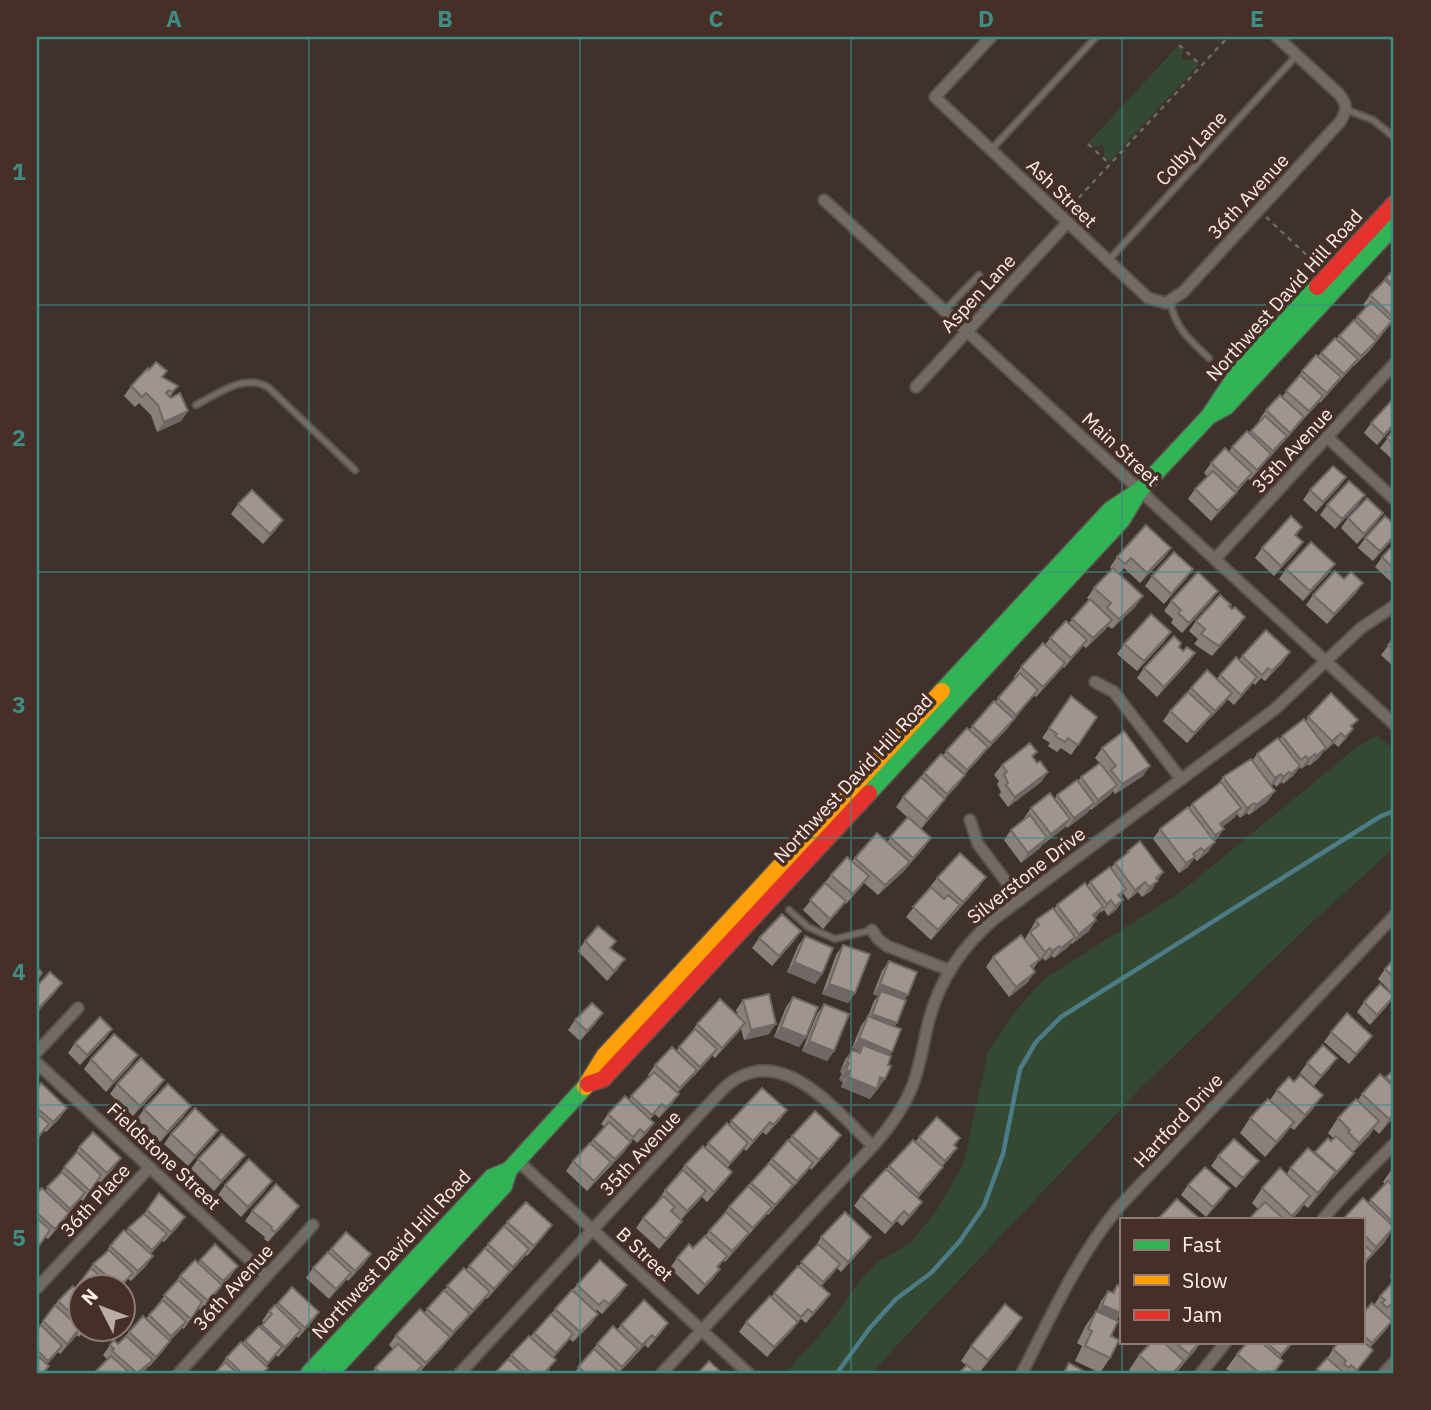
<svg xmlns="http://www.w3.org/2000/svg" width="1431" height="1410" viewBox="0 0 1431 1410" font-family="'IBM Plex Sans',sans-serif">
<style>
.green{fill:#344931}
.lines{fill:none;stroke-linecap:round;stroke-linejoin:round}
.stream{stroke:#4c7c88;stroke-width:4.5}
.lane-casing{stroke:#5b514d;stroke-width:9}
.street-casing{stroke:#5b514d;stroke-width:14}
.fast-casing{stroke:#5b514d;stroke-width:19}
.slow-casing{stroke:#5b514d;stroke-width:19}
.jam-casing{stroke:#5b514d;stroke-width:19}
.path{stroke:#706864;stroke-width:2.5;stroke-dasharray:5 5;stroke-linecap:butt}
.lane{stroke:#716a65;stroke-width:5}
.street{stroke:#716a65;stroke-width:10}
.fast{stroke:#30b455;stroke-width:16}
.slow{stroke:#ff9f0a;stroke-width:16}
.jam{stroke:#e5322d;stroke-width:16}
.wall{fill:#897f7b}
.shaded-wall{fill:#6f6864}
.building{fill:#9f948f;stroke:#6f6864;stroke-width:2}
.grid{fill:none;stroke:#3f8e86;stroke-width:2;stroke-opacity:0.55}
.labels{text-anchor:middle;stroke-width:7;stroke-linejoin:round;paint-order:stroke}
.street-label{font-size:19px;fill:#fdeee8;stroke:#452f26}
.neatline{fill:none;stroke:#3f8e86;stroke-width:2.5}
.grid-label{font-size:23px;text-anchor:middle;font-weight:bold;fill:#3f8e86}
</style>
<rect width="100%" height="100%" fill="#3e322d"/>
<!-- green -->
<g class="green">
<path d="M1178,46L1183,51L1182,59L1187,61L1193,59L1198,65L1110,161L1103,156L1105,150L1102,145L1094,147L1089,142Z"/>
<path d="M1377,736L1394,749V848L1308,926L1139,1090L871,1373H785L827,1327L862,1278L878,1262L911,1242L935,1213L963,1165L988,1052L1014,1013L1044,979L1178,894L1357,747Z"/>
</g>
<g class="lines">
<!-- stream -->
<path class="stream" d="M837,1373L869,1329L896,1299L931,1273L960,1241L984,1206L1003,1154L1020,1069L1036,1042L1061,1017L1381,816L1394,811"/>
<defs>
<g id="lane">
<path d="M1347,110L1373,120L1394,137"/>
<path d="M991,150L1096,37"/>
<path d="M1108,261L1297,55"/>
<path d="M1170,302C1177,330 1188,338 1209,358"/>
<path d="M944,311L979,275"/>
<path d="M196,405C218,394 245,372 269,388L355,470"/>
<path d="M789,910L808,927L835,939L872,930"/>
</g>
<g id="street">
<path d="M991,37L935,97L1148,298L1166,303L1183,292L1340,122C1347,110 1348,105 1339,94L1277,37"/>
<path d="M824,200L1394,724"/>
<path d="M916,387L1067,223"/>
<path d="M1327,437L1394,499"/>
<path d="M1215,559L1394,364"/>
<path d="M1095,682L1114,692L1181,779"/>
<path d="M970,820L978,844L1020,900"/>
<path d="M872,930L878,939L887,946L949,970"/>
<path d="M37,1052L78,1008"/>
<path d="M37,1063L267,1276"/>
<path d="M518,1161L748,1373"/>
<path d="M1323,1219L1340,1199L1394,1144"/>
<path d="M37,1288L150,1167"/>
<path d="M179,1373L313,1225"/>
<path d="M460,1373L721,1091C777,1035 834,1109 873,1146"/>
<path d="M662,1373L873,1146C889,1128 903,1109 912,1087C920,1067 923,1045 928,1024C938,982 961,948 993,920L1275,709L1361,628L1394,606"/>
<path d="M1022,1373C1051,1316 1077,1258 1118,1208L1394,916"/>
<path d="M1201,1373L1226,1342"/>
<path d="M1384,1373L1394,1362"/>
</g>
<g id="fast">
<path d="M1211,415L1226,407L1394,226"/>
<path d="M942,691L1110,510L1140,490"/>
<path d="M869,793L1122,520L1140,490L1209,416L1239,371L1317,287"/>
<path d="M309,1373L492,1177L509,1170"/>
<path d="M331,1373L504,1186L509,1170L585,1087"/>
</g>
<path id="slow" d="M585,1087L604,1056L942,691"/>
<g id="jam">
<path d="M1317,287L1394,204"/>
<path d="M588,1084L603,1079L869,793"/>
</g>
</defs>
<!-- lane casing -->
<use href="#lane" class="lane-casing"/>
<!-- street casing -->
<use href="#street" class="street-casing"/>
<!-- fast casing -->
<use href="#fast" class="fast-casing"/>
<!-- slow casing -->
<use href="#slow" class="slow-casing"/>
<!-- jam casing -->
<use href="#jam" class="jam-casing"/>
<!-- path -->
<g class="path">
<path d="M1179,45L1201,65"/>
<path d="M1088,144L1110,164"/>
<path d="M1072,205L1228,37"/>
<path d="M1266,217L1314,262"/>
</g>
<!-- lane -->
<use href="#lane" class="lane"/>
<!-- street -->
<use href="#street" class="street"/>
<!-- fast -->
<use href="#fast" class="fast"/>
<!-- slow -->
<use href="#slow" class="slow"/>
<!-- jam -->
<use href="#jam" class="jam"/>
</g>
<!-- wall -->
<g class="wall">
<path d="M1394,269V320L1369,351L1354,366H1353L1320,403L1319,402L1264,464L1250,480L1248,479L1228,503L1211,521L1188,499L1195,489L1208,477L1204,473L1211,463L1229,452L1232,447L1249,433L1260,421L1259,420L1266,410L1282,397L1302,371L1336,339L1354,321L1366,307L1363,305L1370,295Z"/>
<path d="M163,377L178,386L170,397L188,411L181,421L157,432L151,415L139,403L135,407L124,396L131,386Z"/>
<path d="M1371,423L1394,426L1377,445L1364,433Z"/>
<path d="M1394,430V461L1380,448Z"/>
<path d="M1339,487L1316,512L1303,500L1310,490Z"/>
<path d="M238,504L276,530L263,544L231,514Z"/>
<path d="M1327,505H1358L1335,529L1320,515Z"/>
<path d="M1383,513L1376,523L1357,544L1341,528L1348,518Z"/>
<path d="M1302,527L1296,536L1303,542L1296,552L1274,576L1255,558L1262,548Z"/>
<path d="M1365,538H1394L1373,561L1358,548Z"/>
<path d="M1394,544V579L1391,582L1375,567L1382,557Z"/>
<path d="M1171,548L1164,558L1140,583L1124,568L1119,574L1136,606L1112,629L1108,626L1105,630L1086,648L1083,646L1064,668L1063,667L1036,697L1034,696L1013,720L1007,729L984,753L964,775L958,785L945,799L938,809L921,829L931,838L924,848L903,872L878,895L864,883L846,904L845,903L823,929L803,910L831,875L852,861L855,858L887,842L908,818L896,807L903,797L924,773L969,730L995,702L1016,679L1014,677L1021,667L1045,645L1050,638L1069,623L1089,600L1087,598L1094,588L1112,569L1110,567L1117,557Z"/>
<path d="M1193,569L1186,579L1164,604L1145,586L1152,576Z"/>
<path d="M1286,569L1328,574L1303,601L1279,579Z"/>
<path d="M1344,579L1363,583L1356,593L1327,624L1306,605L1313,595Z"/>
<path d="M1171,601H1211L1182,633L1171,623L1173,619L1164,611Z"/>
<path d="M1229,607L1245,617L1238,627L1212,656L1194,644L1198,639L1189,631L1196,621Z"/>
<path d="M1394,638V667L1381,655Z"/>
<path d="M1164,642L1137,671L1117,654L1124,644Z"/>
<path d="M1179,647L1183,651L1195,653L1188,663L1157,697L1137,678L1144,668Z"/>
<path d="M1242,656L1283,662L1265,681L1261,678L1255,685L1253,683L1234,705L1227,699L1187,743L1163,721L1170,711L1207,670L1217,679L1220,675L1239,660Z"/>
<path d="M1071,696L1097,717L1071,755L1061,748L1057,752L1048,746L1050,743L1042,738Z"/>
<path d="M1308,717L1352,727L1346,739L1338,747L1334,743L1325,751L1324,750L1319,758L1309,766L1308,764L1301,769L1300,767L1293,776L1283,784L1282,782L1276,787L1274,784L1271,786L1268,801L1249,815L1247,813L1240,818L1237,814L1234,818L1222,827L1208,852L1197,861L1194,858L1188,867L1179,873L1153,839L1160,829L1189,808L1192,804L1218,784L1223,777L1252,761L1257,754L1280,739L1282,736L1306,721Z"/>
<path d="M1102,748L1143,776L1115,794L1113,791L1110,795L1091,810L1090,809L1087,813L1067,828L1066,826L1063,829L1043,844L1040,848L1021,863L1004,840L1011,830L1025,819L1024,818L1031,808L1055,799L1057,795L1078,781L1081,777L1100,763L1095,758Z"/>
<path d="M1037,752L1033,757L1037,763L1048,772L1041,782L1008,807L999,795L1001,792L997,784L999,781L994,775L1002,765Z"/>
<path d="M1128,851L1163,872L1151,891L1142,897L1138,892L1128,900L1123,893L1120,897L1123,900L1116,910L1108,916L1104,910L1099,913L1095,918L1089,931L1072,944L1071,943L1068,947L1054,958L1052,956L1045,961L1043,958L1038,962L1033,969L1028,982L1009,997L986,967L993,957L1025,939L1036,920L1054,909L1057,905L1087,886L1090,882L1111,868L1115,863L1124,856Z"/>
<path d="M937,878L979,887L931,940L906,917Z"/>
<path d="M801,931L794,941L772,966L752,948L759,938Z"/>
<path d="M805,936L822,974L815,984L787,972L798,946Z"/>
<path d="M585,941H616L611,948L618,969L607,981L578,951Z"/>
<path d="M843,945L855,993L848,1003L822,994L836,955Z"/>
<path d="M889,961L904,999L895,1026L885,1079L870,1099L841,1087L843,1082L839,1080L842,1073L840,1072L845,1060L852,1050L858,1052L859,1051L852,1048L861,1026L868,1016L874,1001L878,996L873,994L882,971Z"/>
<path d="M1394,961V988L1391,992L1378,979L1385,969Z"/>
<path d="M1394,996L1387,1006L1370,1025L1357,1012L1364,1002Z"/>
<path d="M793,997L806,1037L799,1047L774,1037L786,1007Z"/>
<path d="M743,1000L769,1034L744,1040L741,1029L715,1058L712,1055L693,1077L692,1076L677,1093L679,1094L672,1104L659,1118L655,1114L650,1119L654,1123L647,1133L637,1143L633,1139L624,1152L587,1191L566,1171L573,1161L605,1127L601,1124L608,1114L629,1099L649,1076L648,1075L655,1065L676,1051L690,1034L697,1024L738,1016L736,1010Z"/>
<path d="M824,1004L834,1051L827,1061L802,1051L817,1014Z"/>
<path d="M575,1020L596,1023L580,1041L568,1030Z"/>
<path d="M112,1029L105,1039L80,1065L68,1053L75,1043Z"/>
<path d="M1331,1032L1372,1036L1365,1046L1349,1064L1324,1042Z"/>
<path d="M91,1059L131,1065L106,1092L84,1069Z"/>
<path d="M1307,1063L1330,1068L1314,1086L1300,1073Z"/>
<path d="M1394,1070V1117L1379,1134L1374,1129L1369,1136L1353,1152L1354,1153L1347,1163L1329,1182L1308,1208L1304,1205L1292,1219H1249L1258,1209L1252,1203L1262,1188L1287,1174L1290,1168L1314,1154L1328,1138L1331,1141L1333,1138L1328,1133L1338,1118L1358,1100L1362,1094L1385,1079Z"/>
<path d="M164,1080L157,1090L133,1116L110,1094L117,1084Z"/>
<path d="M1294,1082L1323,1095L1312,1110L1294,1130L1290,1127L1283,1137L1265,1157L1240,1133L1250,1118L1270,1100L1277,1090Z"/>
<path d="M37,1089L60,1118L46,1132L44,1131L37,1140Z"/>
<path d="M144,1109L184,1116L160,1142L137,1119Z"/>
<path d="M787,1110L780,1120L766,1135L763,1132L746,1151L744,1149L727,1168L725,1182L707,1202L702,1197L681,1220L682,1221L675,1231L659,1249L636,1228L643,1218L659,1201L658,1200L665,1190L685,1165L705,1148L708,1143L729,1125L731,1121Z"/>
<path d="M218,1130L211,1140L188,1166L164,1144L171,1134Z"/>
<path d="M841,1135L834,1145L811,1170L810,1168L768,1215L767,1214L725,1262L723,1260L718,1268L720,1269L713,1279L698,1295L670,1268L677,1258L693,1248L705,1236L729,1207L792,1136Z"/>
<path d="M919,1137L954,1146L950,1158L942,1166L936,1177L918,1198L922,1202L915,1212L902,1226L897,1221L885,1234L854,1206L861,1196L889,1166L915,1142Z"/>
<path d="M79,1147L121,1158L114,1168L100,1183L97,1180L83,1201L80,1199L69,1213L62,1223L48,1239L45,1237L37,1248V1193L45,1191L72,1158Z"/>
<path d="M245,1155L238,1165L214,1191L191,1169L198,1159Z"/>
<path d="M1218,1156L1251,1171L1236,1188L1211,1166Z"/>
<path d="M1394,1166V1223L1384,1243L1369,1259L1363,1267V1219H1344L1363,1198L1368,1203L1385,1184L1383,1182Z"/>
<path d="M225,1185L265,1191L241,1217L218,1195Z"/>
<path d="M1188,1185L1230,1188L1223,1198L1206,1217L1181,1195Z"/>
<path d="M159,1193L185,1217L178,1227L164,1242L162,1241L151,1254L153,1256L146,1266L131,1281L128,1279L122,1287H80V1329H86L79,1337L77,1335L60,1354L58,1352L37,1373V1329L58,1301L76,1288L93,1264L103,1256L110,1246L144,1214Z"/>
<path d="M252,1211L292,1216L268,1242L264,1239L265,1237L245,1221Z"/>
<path d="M507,1222L545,1235L527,1256L526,1255L503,1281L487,1299L486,1298L419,1373H371L393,1349L389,1345L396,1335L424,1313L464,1268L466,1270Z"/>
<path d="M821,1237H871L864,1247L841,1272L837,1268L821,1287L830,1294L823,1304L806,1323L801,1319L767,1357L739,1332L746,1322L771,1297L815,1248Z"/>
<path d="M331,1249L371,1254L364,1264L348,1281L346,1279L329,1299L306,1278L313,1268Z"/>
<path d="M200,1260L231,1276L201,1311L198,1308L184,1329L182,1328L170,1341L163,1351L149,1367L148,1366L142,1373H95L107,1359L103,1355L110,1345L118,1344L129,1332L146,1319L180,1276L198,1263Z"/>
<path d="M1394,1269V1280L1390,1276Z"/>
<path d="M1394,1281V1321L1392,1324L1391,1323L1385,1331L1370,1348L1373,1350L1355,1373H1314L1326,1360L1333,1349L1363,1342V1313L1374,1305L1380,1296Z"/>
<path d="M577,1285L620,1295L602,1314L597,1310L595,1311L598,1314L591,1324L573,1342L570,1339L553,1358L549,1370L546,1373H495L511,1355L530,1337Z"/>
<path d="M1117,1285V1320L1111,1336L1110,1358L1100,1373L1075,1361L1082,1346L1077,1343L1086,1325L1096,1311H1097L1101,1301L1108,1291L1112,1293Z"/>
<path d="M278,1303L319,1312L312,1322L298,1338L296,1336L278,1357L276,1355L266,1366L264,1373H215L226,1358L260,1327L264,1323L262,1321L269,1311Z"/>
<path d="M668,1323L661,1333L648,1348L645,1345L619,1373H574L590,1354L597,1344L617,1330L621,1325Z"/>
<path d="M1012,1333L979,1373H959L966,1365L961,1361L971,1346Z"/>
<path d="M1147,1342H1201L1176,1373H1132L1129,1370L1139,1355L1150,1344Z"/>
<path d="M1248,1342H1294L1280,1358L1283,1361L1275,1373H1231L1226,1369L1237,1354Z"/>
</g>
<!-- shaded-wall -->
<g class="shaded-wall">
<path d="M1394,318V320L1385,331L1354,366L1361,356Z"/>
<path d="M1358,359L1351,369L1337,384L1344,374Z"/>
<path d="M1341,377L1334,387L1320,403L1327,393Z"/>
<path d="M1323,396L1316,406L1302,421L1309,411Z"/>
<path d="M188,411L181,421L157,432L164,422Z"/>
<path d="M1304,417L1297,427L1283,443L1290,433Z"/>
<path d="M1394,424V426L1377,445L1384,435Z"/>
<path d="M1287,436L1280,446L1250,480L1257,470Z"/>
<path d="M1252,473L1228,503L1211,521L1218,511Z"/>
<path d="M1346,477L1339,487L1316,512L1323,502Z"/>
<path d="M1365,495L1358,505L1335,529L1342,519Z"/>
<path d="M1383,513L1376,523L1357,544L1364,534Z"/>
<path d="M283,520L276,530L263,544L270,534Z"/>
<path d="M1394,536L1393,539L1373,561L1380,551Z"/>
<path d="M1303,542L1296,552L1274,576L1281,566Z"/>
<path d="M1171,548L1164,558L1140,583L1147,573Z"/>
<path d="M1335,564L1328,574L1303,601L1310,591Z"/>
<path d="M1193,569L1186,579L1164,604L1171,594Z"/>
<path d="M1363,583L1356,593L1327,624L1334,614Z"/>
<path d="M1218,591L1211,601L1182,633L1189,623Z"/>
<path d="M1143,596L1136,606L1112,629L1119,619Z"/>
<path d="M1245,617L1238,627L1212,656L1219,646Z"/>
<path d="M1112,620L1105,630L1086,648L1093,638Z"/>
<path d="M1171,632L1164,642L1137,671L1144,661Z"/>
<path d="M1087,640L1080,650L1064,668L1071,658Z"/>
<path d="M1290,652L1283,662L1265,681L1272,671Z"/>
<path d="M1195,653L1188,663L1157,697L1164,687Z"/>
<path d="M1065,663L1058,673L1036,697L1043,687Z"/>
<path d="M1257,677L1250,687L1234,705L1241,695Z"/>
<path d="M1038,690L1007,729L984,753L1016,715Z"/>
<path d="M1232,693L1225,703L1208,721L1215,711Z"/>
<path d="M1212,714L1205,724L1187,743L1194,733Z"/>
<path d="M1353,729L1346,739L1338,747L1345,737Z"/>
<path d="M1341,733L1334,743L1325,751L1332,741Z"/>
<path d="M988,747L981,757L960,780L967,770Z"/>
<path d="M1326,748L1319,758L1309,766L1316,756Z"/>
<path d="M1315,754L1308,764L1301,769L1308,759Z"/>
<path d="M1150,766L1143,776L1115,794L1122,784Z"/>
<path d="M1300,766L1293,776L1283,784L1291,774Z"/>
<path d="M1048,772L1041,782L1008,807L1015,797Z"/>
<path d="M1289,772L1282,782L1276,787L1283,777Z"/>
<path d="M1281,774L1274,784L1268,788L1275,778Z"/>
<path d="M965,775L958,785L940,804L947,794Z"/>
<path d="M1117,785L1110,795L1091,810L1098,800Z"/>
<path d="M1275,791L1268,801L1249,815L1256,805Z"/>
<path d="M945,799L938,809L920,829L927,819Z"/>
<path d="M1094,803L1087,813L1067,828L1074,818Z"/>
<path d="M1254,803L1247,813L1240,818L1247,808Z"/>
<path d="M1241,808L1234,818L1213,834L1220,824Z"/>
<path d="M1070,819L1063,829L1044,844L1051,834Z"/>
<path d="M1224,829L1217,839L1208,845L1215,835Z"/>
<path d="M931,838L924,848L906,868L913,858Z"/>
<path d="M1047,838L1040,848L1021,863L1028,853Z"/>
<path d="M1215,842L1208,852L1197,861L1204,851Z"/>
<path d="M1195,857L1188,867L1179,873L1186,863Z"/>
<path d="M910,862L903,872L878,895L885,885Z"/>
<path d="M1163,872L1151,891L1142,897L1156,878Z"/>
<path d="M869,876L862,886L846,904L853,894Z"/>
<path d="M986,877L979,887L956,912L963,902Z"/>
<path d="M1145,882L1138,892L1128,900L1135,890Z"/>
<path d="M1111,900L1104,910L1100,914L1107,904Z"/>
<path d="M1123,900L1116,910L1108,916L1115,906Z"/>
<path d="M846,901L839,911L823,929L830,919Z"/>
<path d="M960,905L953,915L931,940L938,930Z"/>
<path d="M1103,907L1096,917L1086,925L1093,915Z"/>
<path d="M1096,920L1089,931L1072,944L1079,934Z"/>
<path d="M801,931L794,941L772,966L779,956Z"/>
<path d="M1075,937L1068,947L1054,958L1061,948Z"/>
<path d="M1059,946L1052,956L1045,961L1052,951Z"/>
<path d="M1050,948L1043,958L1038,962L1045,952Z"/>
<path d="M625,959L618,969L607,981L614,971Z"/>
<path d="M794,962L822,974L815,984L787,972Z"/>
<path d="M1035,972L1028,982L1009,997L1016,987Z"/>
<path d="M62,983L55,993L37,1013V1012Z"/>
<path d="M829,984L855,993L848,1003L822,994Z"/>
<path d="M880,984L908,995L901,1005L881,991L878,996L873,994Z"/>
<path d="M1394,996L1387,1006L1370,1025L1377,1015Z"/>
<path d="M603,1013L596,1023L580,1041L587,1031Z"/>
<path d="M872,1014L897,1023L890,1033L865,1024Z"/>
<path d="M745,1023L738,1033L715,1058L722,1048Z"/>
<path d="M776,1024L769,1034L744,1040L751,1030Z"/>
<path d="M781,1027L806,1037L799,1047L774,1037Z"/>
<path d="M112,1029L105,1039L80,1065L87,1055Z"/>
<path d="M1372,1036L1365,1046L1349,1064L1356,1054Z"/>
<path d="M859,1038L892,1052L885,1062L863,1045L859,1051L852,1048Z"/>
<path d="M809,1041L834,1051L827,1061L802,1051Z"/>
<path d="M717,1049L710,1059L693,1077L700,1067Z"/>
<path d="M138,1055L131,1065L106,1092L113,1082Z"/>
<path d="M1337,1058L1330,1068L1314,1086L1321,1076Z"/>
<path d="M847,1062L849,1063L842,1073L840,1072Z"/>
<path d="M697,1070L690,1080L673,1098L680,1088Z"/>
<path d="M846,1070L850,1071L843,1082L839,1080Z"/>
<path d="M848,1077L877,1089L870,1099L841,1087Z"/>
<path d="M880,1077L885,1079L878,1089L873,1087Z"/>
<path d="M164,1080L157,1090L133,1116L140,1106Z"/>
<path d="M679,1094L672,1104L659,1118L666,1108Z"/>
<path d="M1323,1095L1312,1110L1294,1130L1305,1115Z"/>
<path d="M191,1106L184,1116L160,1142L167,1132Z"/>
<path d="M67,1108L60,1118L46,1132L53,1122Z"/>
<path d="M787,1110L780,1120L766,1135L773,1125Z"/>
<path d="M1394,1113V1117L1379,1134L1389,1119Z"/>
<path d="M1379,1121L1369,1136L1348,1158L1359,1143Z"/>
<path d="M770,1122L763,1132L746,1151L753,1141Z"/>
<path d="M1294,1122L1283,1137L1265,1157L1276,1142Z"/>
<path d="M654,1123L647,1133L637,1143L644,1133Z"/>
<path d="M640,1129L624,1152L608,1169L615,1159Z"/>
<path d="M218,1130L211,1140L188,1166L195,1156Z"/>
<path d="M841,1135L834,1145L811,1170L819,1160Z"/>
<path d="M748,1143L741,1153L723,1173L730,1163Z"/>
<path d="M957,1148L950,1158L938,1171L945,1161Z"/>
<path d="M1354,1153L1347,1163L1330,1182L1337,1172Z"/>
<path d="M245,1155L238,1165L214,1191L221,1181Z"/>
<path d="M121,1158L114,1168L100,1183L107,1173Z"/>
<path d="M1259,1161L1251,1171L1236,1188L1243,1178Z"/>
<path d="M611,1162L604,1172L587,1191L594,1181Z"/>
<path d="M813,1163L806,1173L790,1191L797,1181Z"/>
<path d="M943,1167L936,1177L912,1204L919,1194Z"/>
<path d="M732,1172L725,1182L707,1202L714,1192Z"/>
<path d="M1336,1172L1326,1187L1308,1208L1318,1193Z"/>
<path d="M272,1181L265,1191L241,1217L248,1207Z"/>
<path d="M793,1185L786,1195L768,1215L775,1205Z"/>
<path d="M1230,1188L1223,1198L1206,1217L1213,1207Z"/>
<path d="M706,1191L699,1201L680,1221L687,1211Z"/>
<path d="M85,1193L78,1203L63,1219L70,1209Z"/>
<path d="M1310,1196L1300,1211L1292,1219H1289Z"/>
<path d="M922,1202L915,1212L902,1226L909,1216Z"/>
<path d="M299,1206L292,1216L268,1242L275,1232Z"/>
<path d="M772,1207L765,1217L746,1238L753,1228Z"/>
<path d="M904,1211L897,1221L885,1234L892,1224Z"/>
<path d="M69,1213L62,1223L48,1239L55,1229Z"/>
<path d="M185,1217L178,1227L164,1242L171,1232Z"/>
<path d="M682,1221L675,1231L659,1249L666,1239Z"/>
<path d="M552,1225L545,1235L527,1256L534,1246Z"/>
<path d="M1394,1228L1384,1243L1369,1259L1363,1267V1264L1376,1247Z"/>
<path d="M749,1233L742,1243L725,1262L732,1251Z"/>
<path d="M167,1234L160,1244L145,1260L152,1250Z"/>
<path d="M871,1237L864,1247L841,1272L848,1262Z"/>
<path d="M529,1249L522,1259L506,1277L513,1267Z"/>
<path d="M371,1254L364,1264L348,1281L355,1271Z"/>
<path d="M153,1256L146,1266L131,1281L138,1271Z"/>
<path d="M840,1264L833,1274L816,1292L823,1282Z"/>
<path d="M238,1266L231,1276L216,1291L223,1281Z"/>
<path d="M720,1269L713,1279L698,1295L705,1285Z"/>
<path d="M510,1271L503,1281L487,1299L494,1289Z"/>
<path d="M351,1273L344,1283L329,1299L336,1289Z"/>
<path d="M222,1285L215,1295L201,1311L208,1301Z"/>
<path d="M627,1285L620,1295L602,1314L609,1304Z"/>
<path d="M490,1292L483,1302L466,1320L473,1310Z"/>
<path d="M830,1294L823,1304L806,1323L813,1313Z"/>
<path d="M1102,1305L1121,1313L1115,1324L1095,1315Z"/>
<path d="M808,1309L791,1332L767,1357L774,1347Z"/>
<path d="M319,1312L312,1322L298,1338L305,1328Z"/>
<path d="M470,1314L463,1324L446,1342L453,1332Z"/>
<path d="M598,1314L591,1324L573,1342L580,1332Z"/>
<path d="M1022,1318L1012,1333L979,1373L988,1360Z"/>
<path d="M1392,1321L1385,1331L1365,1353L1372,1343Z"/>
<path d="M186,1322L179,1332L164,1346L171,1336Z"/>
<path d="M668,1323L661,1333L648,1348L655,1338Z"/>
<path d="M81,1329L74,1339L60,1354L67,1344Z"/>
<path d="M301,1330L294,1340L278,1357L285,1347Z"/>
<path d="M573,1334L566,1344L549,1363L556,1353Z"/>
<path d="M652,1335L645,1345L635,1355L642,1345Z"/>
<path d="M450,1337L443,1347L419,1373L426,1363Z"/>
<path d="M170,1341L163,1351L149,1367L156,1357Z"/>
<path d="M1200,1342H1201L1196,1350L1176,1373H1173Z"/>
<path d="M1292,1342H1294L1274,1365L1281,1355Z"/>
<path d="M62,1346L55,1356L41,1371L48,1361Z"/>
<path d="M282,1347L275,1357L261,1373L268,1363Z"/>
<path d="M638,1349L631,1360L618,1373L622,1367Z"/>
<path d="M153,1360L146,1370L142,1373H137Z"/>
</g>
<!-- building -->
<g class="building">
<path d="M1394,269V286L1386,278Z"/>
<path d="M1385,280L1394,289V318L1370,295Z"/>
<path d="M1371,302L1392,321L1378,337L1357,317Z"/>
<path d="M1354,320L1376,341L1361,356L1339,336Z"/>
<path d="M1335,338L1358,359L1344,374L1321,353Z"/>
<path d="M1316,355L1341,377L1327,393L1302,371Z"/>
<path d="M156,362L167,371L162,377L178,386L172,392L169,390L166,393L171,398L180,393L188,411L164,422L158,405L146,393L142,397L131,386L148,368L149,370Z"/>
<path d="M1300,375L1323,396L1309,411L1286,391Z"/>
<path d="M1280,395L1304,417L1290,433L1266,410Z"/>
<path d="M1394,398V424L1384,435L1371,423Z"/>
<path d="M1265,416L1287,436L1273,451L1251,431Z"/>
<path d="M1394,430V444L1387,438Z"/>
<path d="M1247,431L1271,454L1257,470L1232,447Z"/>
<path d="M1225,448L1252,473L1238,488L1211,463Z"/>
<path d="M1333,466L1346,477L1323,502L1310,490Z"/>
<path d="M1213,471L1236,493L1218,511L1195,489Z"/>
<path d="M1349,481L1365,495L1342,519L1327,505Z"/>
<path d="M252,490L283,520L270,534L238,504Z"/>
<path d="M1367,498L1383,513L1364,534L1348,518Z"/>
<path d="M1291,516L1302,527L1295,535L1303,542L1281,566L1262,548Z"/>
<path d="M1385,516L1394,524V536L1380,551L1365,538Z"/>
<path d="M1146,525L1171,548L1147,573L1131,558L1125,564L1117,557Z"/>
<path d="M1311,542L1335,564L1310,591L1286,569Z"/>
<path d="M1394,544V569L1382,557Z"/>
<path d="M1174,552L1193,569L1171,594L1152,576Z"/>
<path d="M1113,568L1143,596L1119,619L1107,608L1111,603L1094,588Z"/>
<path d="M1335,571L1344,579L1351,572L1363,583L1334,614L1313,595Z"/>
<path d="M1198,572L1218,591L1189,623L1178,613L1181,610L1171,601Z"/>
<path d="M1220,595L1231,605L1229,606L1232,609L1235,607L1245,617L1219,646L1201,634L1205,629L1196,621Z"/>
<path d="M1090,599L1112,620L1093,638L1072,619Z"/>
<path d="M1151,614L1171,632L1144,661L1124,644Z"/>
<path d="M1066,621L1087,640L1071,658L1050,638Z"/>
<path d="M1266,630L1290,652L1272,671L1268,668L1262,675L1242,656Z"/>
<path d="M1174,636L1181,643L1179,647L1183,651L1187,647L1195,653L1164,687L1144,668Z"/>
<path d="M1394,638V650L1388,645Z"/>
<path d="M1043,643L1065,663L1043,687L1021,667Z"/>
<path d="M1236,657L1257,677L1241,695L1220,675Z"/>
<path d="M1207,670L1232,693L1215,711L1191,688Z"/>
<path d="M1020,673L1038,690L1016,715L998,698Z"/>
<path d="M1188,692L1212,714L1194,733L1170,711Z"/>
<path d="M1331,693L1358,720L1351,726L1353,729L1345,737L1341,733L1332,741L1308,717Z"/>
<path d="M1071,696L1097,717L1078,745L1068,738L1065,742L1055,736L1057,734L1049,728Z"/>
<path d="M994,701L1014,719L991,743L972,726Z"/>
<path d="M1304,719L1326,748L1316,756L1315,754L1308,759L1306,756L1301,760L1282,736Z"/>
<path d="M967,728L988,747L967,770L946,751Z"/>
<path d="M1124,731L1150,766L1122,784L1111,770L1116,766L1102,748Z"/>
<path d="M1278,738L1300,766L1291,774L1289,772L1283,777L1281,774L1275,778L1257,754Z"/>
<path d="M1030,743L1037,752L1032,756L1037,763L1040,761L1048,772L1015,797L1006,785L1008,783L1004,774L1007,772L1002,765Z"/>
<path d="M941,754L965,775L947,794L924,773Z"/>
<path d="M1251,759L1275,791L1256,805L1254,803L1247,808L1223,777Z"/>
<path d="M1100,763L1117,785L1098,800L1081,777Z"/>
<path d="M921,777L945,799L927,819L903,797Z"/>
<path d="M1077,780L1094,803L1074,818L1057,795Z"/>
<path d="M1221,782L1241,808L1220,824L1224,829L1215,835L1192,804Z"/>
<path d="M1050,793L1070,819L1051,834L1031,808Z"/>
<path d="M1188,807L1215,842L1204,851L1201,848L1193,854L1195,857L1186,863L1160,829Z"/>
<path d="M1030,815L1047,838L1028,853L1011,830Z"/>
<path d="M908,817L931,838L913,858L890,837Z"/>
<path d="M877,833L910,862L885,885L855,858Z"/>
<path d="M1140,841L1163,872L1156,878L1158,881L1149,887L1145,882L1135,890L1115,863L1129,852L1128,851Z"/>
<path d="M960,853L986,877L963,902L937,878Z"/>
<path d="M847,857L869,876L853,894L831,875Z"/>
<path d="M1110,867L1126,889L1118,895L1123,900L1115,906L1111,900L1107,904L1090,882Z"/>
<path d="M825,883L846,901L830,919L810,900Z"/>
<path d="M1085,883L1103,907L1093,915L1096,920L1079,934L1057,905Z"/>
<path d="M931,887L944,899L948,895L960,905L938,930L913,907Z"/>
<path d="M1053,908L1075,937L1061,948L1059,946L1052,951L1050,948L1045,952L1030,932L1039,925L1036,920Z"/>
<path d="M782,914L801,931L779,956L759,938Z"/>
<path d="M598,926L616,941L610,948L625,959L614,971L585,941Z"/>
<path d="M1021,935L1040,959L1031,966L1035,972L1016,987L993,957Z"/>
<path d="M805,936L833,948L822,974L794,962Z"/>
<path d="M843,945L870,954L855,993L829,984Z"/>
<path d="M1393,960L1394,961V978L1385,969Z"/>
<path d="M889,961L917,972L908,995L880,984Z"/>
<path d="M37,967L42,973L37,979Z"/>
<path d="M50,972L62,983L38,1009L37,1008V986Z"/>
<path d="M1380,984L1394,996L1377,1015L1364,1002Z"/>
<path d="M881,991L906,1000L897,1023L872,1014Z"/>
<path d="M769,994L776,1024L751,1030L743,1000Z"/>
<path d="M793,997L818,1007L806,1037L781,1027Z"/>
<path d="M720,999L745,1023L722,1048L697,1024Z"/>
<path d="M592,1003L603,1013L587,1031L575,1020Z"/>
<path d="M824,1004L849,1014L834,1051L809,1041Z"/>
<path d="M1347,1013L1372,1036L1356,1054L1331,1032Z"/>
<path d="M868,1016L901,1029L892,1052L859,1038Z"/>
<path d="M100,1017L112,1029L87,1055L75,1043Z"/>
<path d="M695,1029L717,1049L700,1067L679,1047Z"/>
<path d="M114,1034L138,1055L113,1082L91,1059Z"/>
<path d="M863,1045L891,1056L888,1065L891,1066L885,1079L880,1077L877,1089L848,1077L850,1071L846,1070L849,1063L847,1062L852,1050L860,1053Z"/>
<path d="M1323,1045L1337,1058L1321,1076L1307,1063Z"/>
<path d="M672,1047L697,1070L680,1088L655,1065Z"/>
<path d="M141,1058L164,1080L140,1106L117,1084Z"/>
<path d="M1394,1070V1084L1386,1077Z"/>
<path d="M654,1072L679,1094L666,1108L662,1104L652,1115L631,1096Z"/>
<path d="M1380,1074L1394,1087V1113L1389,1119L1362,1094Z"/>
<path d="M1300,1075L1323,1095L1305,1115L1277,1090L1289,1077L1294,1082Z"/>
<path d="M41,1083L67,1108L53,1122L37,1108V1089Z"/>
<path d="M168,1084L191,1106L167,1132L144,1109Z"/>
<path d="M762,1088L787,1110L773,1125L770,1122L753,1141L731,1121Z"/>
<path d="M625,1096L654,1123L644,1133L640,1129L633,1137L608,1114Z"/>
<path d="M1268,1099L1294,1122L1276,1142L1250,1118Z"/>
<path d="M1356,1099L1379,1121L1359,1143L1348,1132L1350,1130L1338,1118Z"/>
<path d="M195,1108L218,1130L195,1156L171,1134Z"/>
<path d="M815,1111L841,1135L819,1160L792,1136Z"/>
<path d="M37,1113L49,1124L37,1138Z"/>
<path d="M937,1117L960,1138L954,1145L957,1148L945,1161L919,1137Z"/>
<path d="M609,1122L631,1142L615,1159L593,1140Z"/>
<path d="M727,1123L748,1143L730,1163L708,1143Z"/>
<path d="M93,1132L121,1158L107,1173L79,1147Z"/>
<path d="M222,1134L245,1155L221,1181L198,1159Z"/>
<path d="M1336,1136L1354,1153L1337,1172L1315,1152L1328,1138L1331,1141Z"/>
<path d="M1234,1139L1259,1161L1243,1178L1218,1156Z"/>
<path d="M788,1140L813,1163L797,1181L772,1159Z"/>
<path d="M913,1140L943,1167L919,1194L889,1166Z"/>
<path d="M590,1143L611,1162L594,1181L573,1161Z"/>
<path d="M703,1146L732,1172L714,1192L685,1165Z"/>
<path d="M1308,1148L1336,1172L1318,1193L1290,1168Z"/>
<path d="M77,1152L101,1175L90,1191L64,1167Z"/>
<path d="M249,1159L272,1181L248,1207L225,1185Z"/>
<path d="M769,1163L793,1185L775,1205L751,1183Z"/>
<path d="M1205,1167L1230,1188L1213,1207L1188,1185Z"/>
<path d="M1280,1168L1310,1196L1292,1216L1262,1188Z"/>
<path d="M886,1169L922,1202L909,1216L904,1211L892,1224L861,1196Z"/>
<path d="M683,1170L706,1191L687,1211L665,1190Z"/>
<path d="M62,1172L85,1193L70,1209L47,1187Z"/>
<path d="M1388,1181L1394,1187V1221L1393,1222L1370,1200Z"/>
<path d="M276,1184L299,1206L275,1232L271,1229L272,1227L252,1211Z"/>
<path d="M748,1186L772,1207L753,1228L729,1207Z"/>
<path d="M42,1188L69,1213L55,1229L37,1213V1193Z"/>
<path d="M159,1193L185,1217L171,1232L147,1210Z"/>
<path d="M663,1196L675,1207L671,1211L682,1221L666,1239L643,1218Z"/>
<path d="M1363,1198L1394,1227L1376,1247L1363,1234V1219H1347L1345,1217Z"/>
<path d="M1177,1199L1200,1219H1161L1159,1218Z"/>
<path d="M526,1202L552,1225L534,1246L507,1222Z"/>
<path d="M1265,1202L1284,1219H1249Z"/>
<path d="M726,1212L749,1233L732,1251L709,1231Z"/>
<path d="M845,1212L871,1237L848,1262L821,1237Z"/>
<path d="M144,1214L167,1234L152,1250L128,1228Z"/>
<path d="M37,1218L50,1230L38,1247L37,1246Z"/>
<path d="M504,1226L529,1249L513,1267L488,1244Z"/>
<path d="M124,1230L153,1256L138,1271L110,1246Z"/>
<path d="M346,1232L371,1254L355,1271L331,1249Z"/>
<path d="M705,1236L727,1256L717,1267L720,1269L705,1285L677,1258L689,1244L693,1248Z"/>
<path d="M215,1244L238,1266L223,1281L200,1260Z"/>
<path d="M818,1244L840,1264L823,1282L801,1262Z"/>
<path d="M1363,1244L1373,1253L1363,1264Z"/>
<path d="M485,1248L510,1271L494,1289L469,1266Z"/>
<path d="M109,1250L133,1273L119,1287L93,1264Z"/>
<path d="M328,1252L351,1273L336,1289L313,1268Z"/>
<path d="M195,1260L222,1285L208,1301L180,1276Z"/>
<path d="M600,1260L627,1285L609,1304L604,1300L599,1305L577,1285Z"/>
<path d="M798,1266L830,1294L813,1313L808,1309L801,1317L774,1293Z"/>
<path d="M91,1268L112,1287H81L78,1285Z"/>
<path d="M464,1268L490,1292L473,1310L447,1286Z"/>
<path d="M178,1280L202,1302L191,1319L164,1295Z"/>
<path d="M1394,1281V1310L1390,1305L1387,1308L1382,1303L1385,1300L1380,1296Z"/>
<path d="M1117,1285L1121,1287V1313L1102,1305L1108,1291L1114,1293Z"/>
<path d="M73,1286L80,1293V1322L58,1301Z"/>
<path d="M292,1287L319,1312L305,1328L278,1303Z"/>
<path d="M444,1290L470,1314L453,1332L427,1309Z"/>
<path d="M572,1290L598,1314L580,1332L555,1309Z"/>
<path d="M770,1296L798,1322L774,1347L746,1322Z"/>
<path d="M163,1300L186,1322L171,1336L149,1315Z"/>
<path d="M644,1300L668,1323L655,1338L652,1335L642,1345L621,1325Z"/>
<path d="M1372,1303L1392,1321L1372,1343L1363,1335V1313Z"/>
<path d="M1005,1304L1022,1318L988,1360L971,1346Z"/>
<path d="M55,1305L80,1328L67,1344L43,1321Z"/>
<path d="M275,1305L301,1330L285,1347L262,1325L272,1314L269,1311Z"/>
<path d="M420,1309L450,1337L426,1363L396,1335Z"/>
<path d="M1096,1311L1118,1321L1111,1336L1119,1340L1110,1358L1085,1346L1092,1331L1088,1329Z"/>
<path d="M551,1314L573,1334L556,1353L534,1333Z"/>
<path d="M143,1316L170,1341L156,1357L129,1332Z"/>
<path d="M41,1325L62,1346L48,1361L37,1350V1329Z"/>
<path d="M259,1326L282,1347L268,1363L245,1341Z"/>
<path d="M613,1326L638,1349L622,1367L597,1344Z"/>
<path d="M126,1336L153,1360L137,1373L112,1351L114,1349L110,1345L114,1340L118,1344Z"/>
<path d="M529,1336L556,1360L544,1373H531L511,1355Z"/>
<path d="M1363,1341L1373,1350L1357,1370L1351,1365L1349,1368L1344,1364L1346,1361L1333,1349L1339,1342Z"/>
<path d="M241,1342L268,1368L263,1373H242L226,1358Z"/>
<path d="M1152,1342H1163L1184,1361L1173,1373H1159L1139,1355Z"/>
<path d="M1174,1342H1200L1189,1354Z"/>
<path d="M1248,1342H1261L1283,1361L1273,1373H1270L1267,1371L1265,1373H1259L1237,1354Z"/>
<path d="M1266,1342H1292L1281,1355Z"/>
<path d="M398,1344L422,1366L415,1373H381L375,1368Z"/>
<path d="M594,1349L619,1372L617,1373H586L578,1367Z"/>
<path d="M37,1355L49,1366L43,1373H37Z"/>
<path d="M111,1356L130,1373H99L96,1371Z"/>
<path d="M1327,1358L1344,1373H1316L1319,1371L1317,1369Z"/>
<path d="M508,1359L524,1373H495Z"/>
<path d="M709,1361L722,1373H698Z"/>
<path d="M225,1362L237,1373H215Z"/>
<path d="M1069,1363L1087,1373H1064Z"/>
<path d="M967,1365L977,1373H959Z"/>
</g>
<!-- grid -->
<path class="grid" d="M309,37V1373M580,37V1373M851,37V1373M1122,37V1219M37,305H1394M37,572H1394M37,838H1394M37,1105H1394M1122,1342V1373"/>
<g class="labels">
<!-- street labels -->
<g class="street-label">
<text transform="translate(1191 148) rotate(-47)" y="7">Colby Lane</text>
<text transform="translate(1062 193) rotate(44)" y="7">Ash Street</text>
<text transform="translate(1248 196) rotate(-47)" y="7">36th Avenue</text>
<text transform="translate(978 293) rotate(-47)" y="7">Aspen Lane</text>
<text transform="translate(1284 295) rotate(-48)" y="7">Northwest David Hill Road</text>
<text transform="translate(1121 449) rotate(43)" y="7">Main Street</text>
<text transform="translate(1292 450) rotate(-47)" y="7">35th Avenue</text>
<text transform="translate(853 778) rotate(-47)" y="7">Northwest David Hill Road</text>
<text transform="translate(1026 875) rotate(-38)" y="7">Silverstone Drive</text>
<text transform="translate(1178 1120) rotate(-47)" y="7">Hartford Drive</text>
<text transform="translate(640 1153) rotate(-47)" y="7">35th Avenue</text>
<text transform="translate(164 1156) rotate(43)" y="7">Fieldstone Street</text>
<text transform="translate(95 1200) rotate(-47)" y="7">36th Place</text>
<text transform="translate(391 1254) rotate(-47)" y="7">Northwest David Hill Road</text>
<text transform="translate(645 1254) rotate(43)" y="7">B Street</text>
<text transform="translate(233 1287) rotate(-48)" y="7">36th Avenue</text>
</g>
</g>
<!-- border -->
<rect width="1431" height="1410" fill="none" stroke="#452f26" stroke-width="77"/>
<!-- legend -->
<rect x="1120" y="1218" width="245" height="126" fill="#452f26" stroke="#8f7b74" stroke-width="2"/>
<rect x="1134" y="1240" width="35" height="10" fill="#30b455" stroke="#8f7b74" stroke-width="2"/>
<text x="1182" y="1252" font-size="21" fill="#fdeee8">Fast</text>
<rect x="1134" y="1275" width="35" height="10" fill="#ff9f0a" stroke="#8f7b74" stroke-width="2"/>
<text x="1182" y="1288" font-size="21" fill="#fdeee8">Slow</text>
<rect x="1134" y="1310" width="35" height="10" fill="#e5322d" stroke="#8f7b74" stroke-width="2"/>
<text x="1182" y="1322" font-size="21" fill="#fdeee8">Jam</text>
<!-- north arrow -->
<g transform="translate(102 1308) rotate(312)"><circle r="33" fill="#452f26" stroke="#8f7b74" stroke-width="2"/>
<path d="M0-5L12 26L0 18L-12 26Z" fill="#baaca7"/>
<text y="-10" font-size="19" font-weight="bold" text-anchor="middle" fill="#fdeee8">N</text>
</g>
<rect x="38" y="38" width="1354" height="1334" class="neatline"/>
<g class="grid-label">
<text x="174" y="27">A</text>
<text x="445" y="27">B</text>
<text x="716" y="27">C</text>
<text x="986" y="27">D</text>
<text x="1257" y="27">E</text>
<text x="19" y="180">1</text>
<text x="19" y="446">2</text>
<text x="19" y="713">3</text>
<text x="19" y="980">4</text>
<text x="19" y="1246">5</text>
</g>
</svg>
